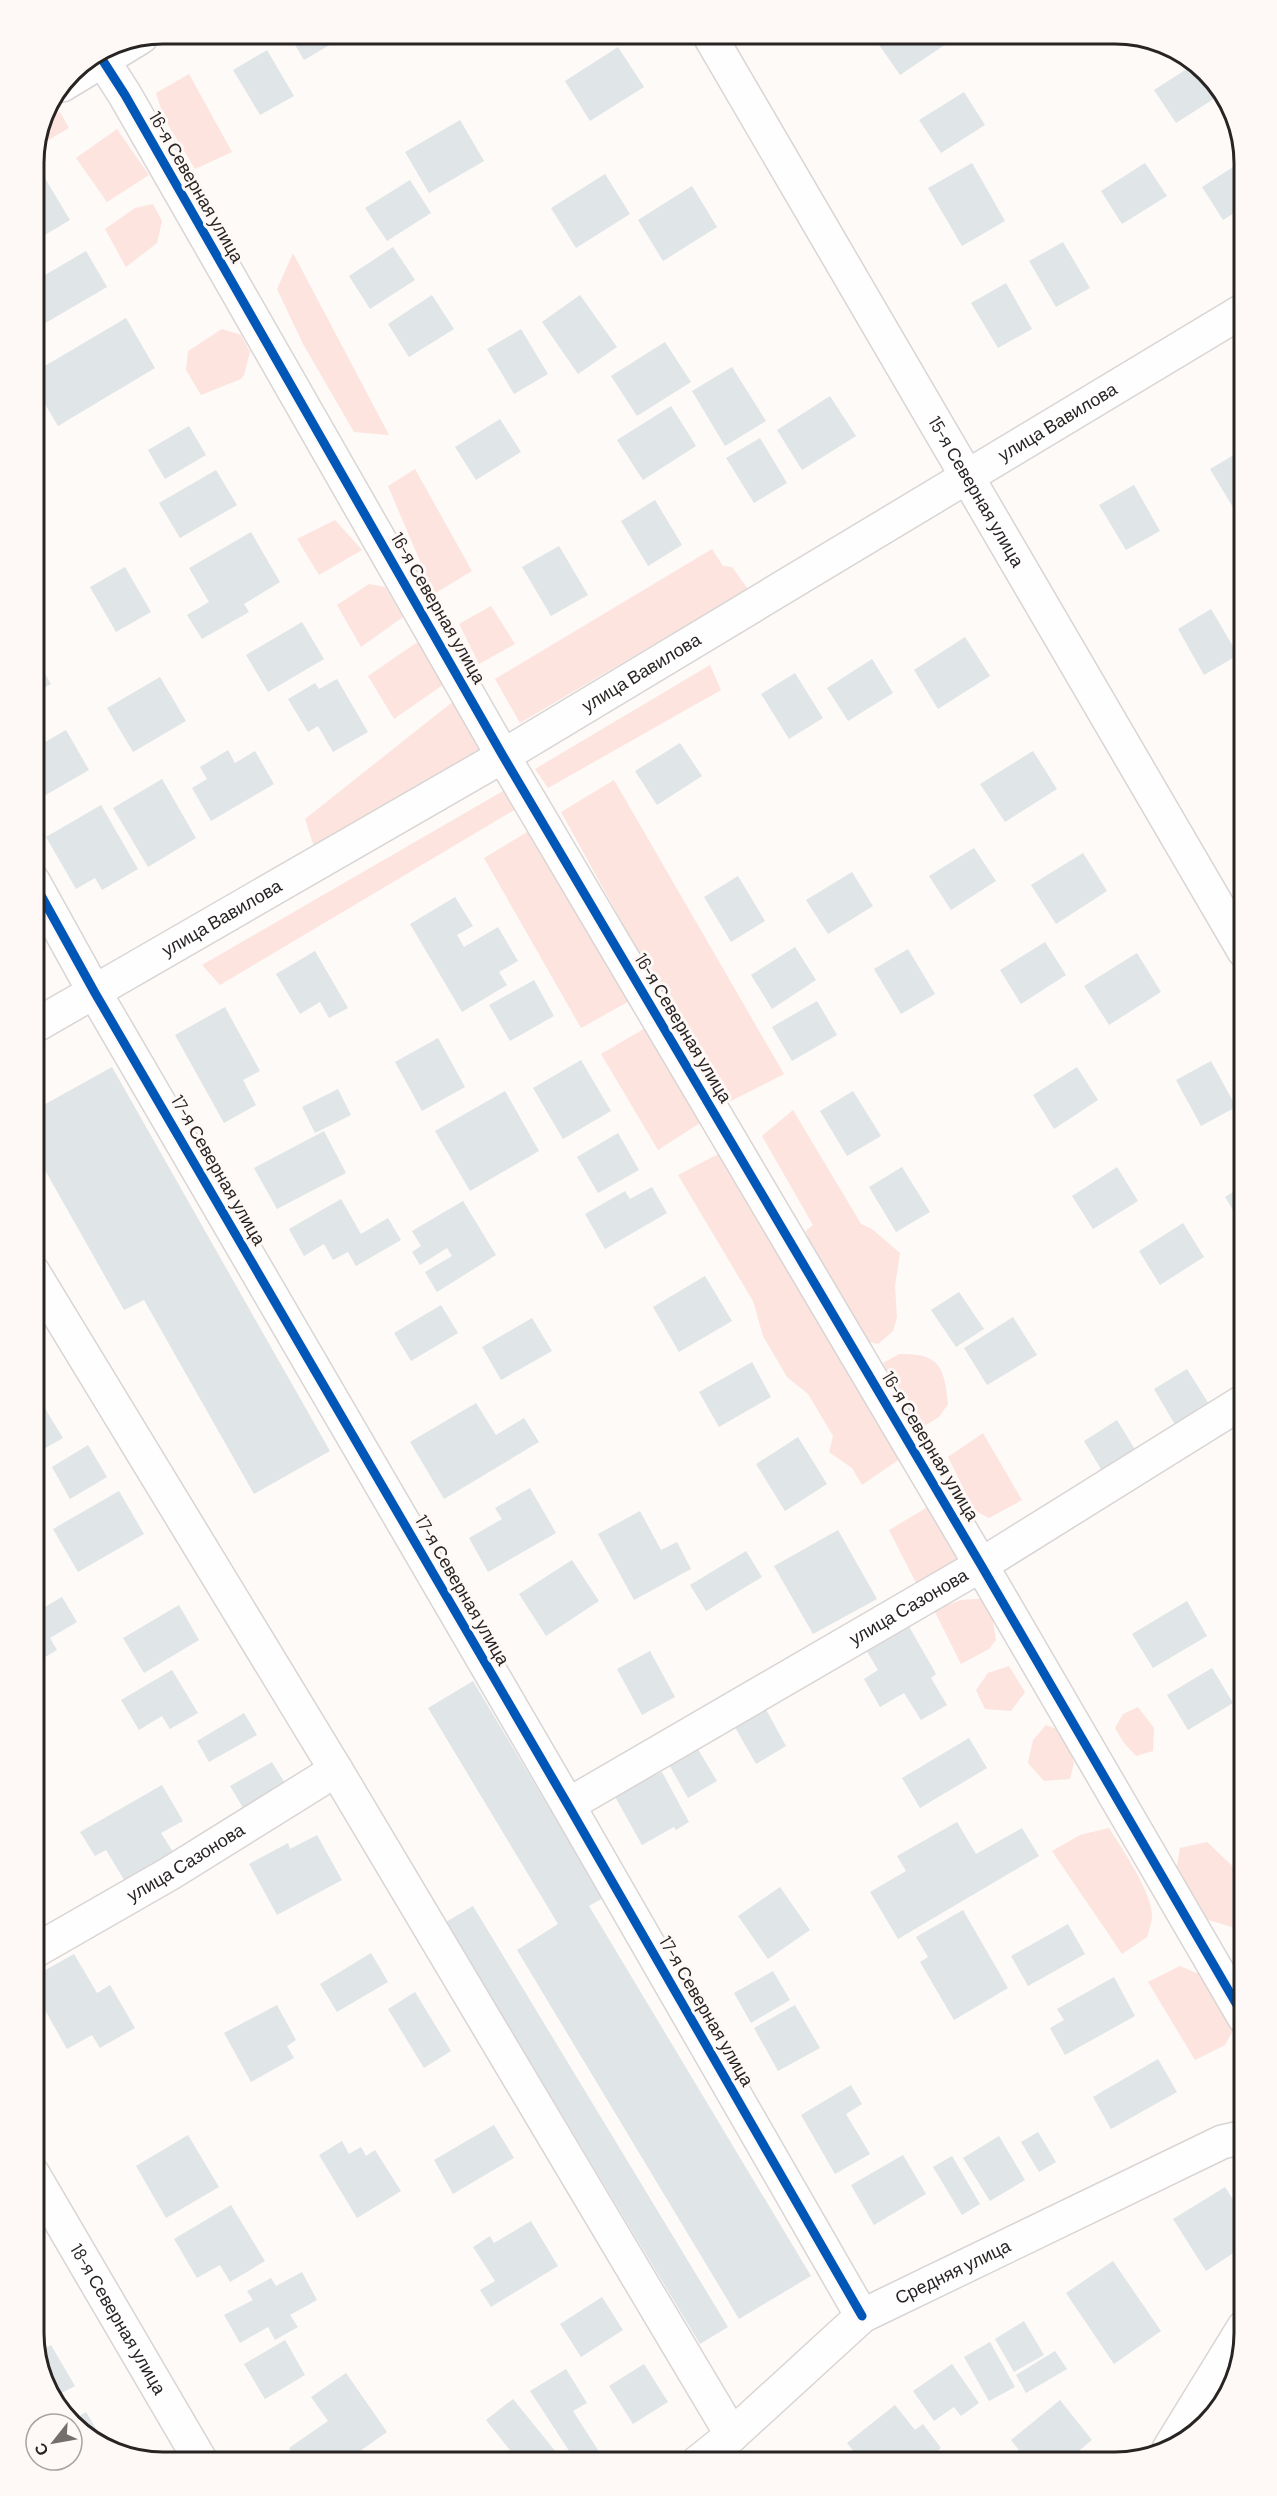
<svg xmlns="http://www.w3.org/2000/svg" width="1277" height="2496" viewBox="0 0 1277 2496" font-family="Barlow,sans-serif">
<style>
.green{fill:#fde4de}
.building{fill:#e0e5e8}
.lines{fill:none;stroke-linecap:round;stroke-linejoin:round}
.minor-casing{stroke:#d9d5d4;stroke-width:36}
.tertiary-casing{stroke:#d9d5d4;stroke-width:36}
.secondary-casing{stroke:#d9d5d4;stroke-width:36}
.minor{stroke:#fffefe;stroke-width:33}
.tertiary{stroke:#fffefe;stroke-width:33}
.secondary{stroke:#fffefe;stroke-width:33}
.cycleway-casing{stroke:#fef9f7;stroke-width:13}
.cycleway{stroke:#0057b8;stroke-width:9}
.labels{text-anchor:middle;stroke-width:6;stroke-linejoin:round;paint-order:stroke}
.street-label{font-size:18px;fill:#282423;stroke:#fef9f7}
.rim{fill:none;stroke:#282423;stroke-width:3}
</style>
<rect width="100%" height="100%" fill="#fdfaf8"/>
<!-- green -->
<g class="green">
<path d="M189,74L232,152L195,169L164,118L156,93Z"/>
<path d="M60,112L69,128L35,148L40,124Z"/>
<path d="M117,129L149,175L107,202L76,158Z"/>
<path d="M153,204L162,221L157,243L126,267L105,229L135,208Z"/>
<path d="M293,253L389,435L354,432L303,344L277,289Z"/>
<path d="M222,329L241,335L250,352L244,375L241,379L201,395L186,370L188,351Z"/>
<path d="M415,469L472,571L434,594L388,486Z"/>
<path d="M335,520L362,550L319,575L297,539Z"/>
<path d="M712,549L723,566L732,567L748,589L520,723L495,679Z"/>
<path d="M369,584L385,587L403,617L361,647L337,605Z"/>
<path d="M491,606L515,644L479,664L459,624Z"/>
<path d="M422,639L447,682L394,719L368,676Z"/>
<path d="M710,665L721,690L548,788L535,769Z"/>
<path d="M460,696L489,751L315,850L305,819Z"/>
<path d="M614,780L784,1074L723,1105L561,812Z"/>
<path d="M510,787L521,806L220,985L202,965Z"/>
<path d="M534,828L633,999L581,1028L484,858Z"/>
<path d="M647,1027L703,1121L658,1150L601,1054Z"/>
<path d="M793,1110L861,1224L872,1229L900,1253L895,1286L897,1317L893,1331L878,1344L865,1341L812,1253L806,1231L813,1225L762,1136Z"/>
<path d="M724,1151L904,1456L862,1485L852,1468L829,1452L833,1436L808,1394L787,1377L763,1336L753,1301L678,1175Z"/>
<path d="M899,1354C940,1353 944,1367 948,1404L939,1417L918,1430L883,1363Z"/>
<path d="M983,1433L1022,1500L989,1518L974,1510L948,1457Z"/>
<path d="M931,1505L960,1564L918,1587L889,1530Z"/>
<path d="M989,1598L996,1640L989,1649L961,1664L934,1610L961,1600Z"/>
<path d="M1009,1666L1025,1692L1011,1711L985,1709L976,1690L988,1673Z"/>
<path d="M1138,1707L1154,1728L1153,1751L1136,1756L1124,1743L1115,1728L1123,1714Z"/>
<path d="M1046,1725L1066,1732L1074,1763L1070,1779L1044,1781L1028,1763L1033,1740Z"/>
<path d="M1109,1828C1121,1847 1154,1895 1152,1918C1151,1924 1149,1931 1147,1937L1122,1954L1052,1851L1080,1835Z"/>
<path d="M1207,1842L1244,1877V1928H1235L1199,1917L1174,1881L1180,1848Z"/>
<path d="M1180,1966L1199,1974L1222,2004L1234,2029L1225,2045L1195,2060L1148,1982Z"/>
</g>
<!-- building -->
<g class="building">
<path d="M288,33H334L338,40L304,60Z"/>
<path d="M343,33H358L347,40Z"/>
<path d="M877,33H948L952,40L900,75L873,36Z"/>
<path d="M618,47L644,87L590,121L565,81Z"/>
<path d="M267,50L294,96L260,115L233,70Z"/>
<path d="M1196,63L1220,95L1176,123L1154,90Z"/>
<path d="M964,92L985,125L941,153L919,120Z"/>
<path d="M460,120L484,161L429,193L405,152Z"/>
<path d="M1244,160V207L1223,220L1202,187Z"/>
<path d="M972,163L1005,221L962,246L928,188Z"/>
<path d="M1145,163L1167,196L1122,224L1101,191Z"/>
<path d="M605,174L630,214L576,248L551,208Z"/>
<path d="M43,175L70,220L33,242V181Z"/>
<path d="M410,180L431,213L387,241L365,208Z"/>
<path d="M692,186L717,227L663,261L638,220Z"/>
<path d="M1063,242L1090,288L1056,307L1029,261Z"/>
<path d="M393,247L415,280L370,309L349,276Z"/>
<path d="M86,251L107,287L42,325L33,310V282Z"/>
<path d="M1006,283L1032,329L998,348L971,303Z"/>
<path d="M432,295L454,329L409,357L388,324Z"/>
<path d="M580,295L617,347L578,374L542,322Z"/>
<path d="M126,318L155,368L58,426L33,384V373Z"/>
<path d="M521,329L548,374L514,394L487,349Z"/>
<path d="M665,342L691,382L637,416L611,376Z"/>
<path d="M732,367L766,421L725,446L692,391Z"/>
<path d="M830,396L856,436L802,470L777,430Z"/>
<path d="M671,406L696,446L643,480L617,440Z"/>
<path d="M500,419L521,452L476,480L455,447Z"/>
<path d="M189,426L206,455L165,479L148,450Z"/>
<path d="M760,438L787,483L754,503L726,458Z"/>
<path d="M1244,449V510L1237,514L1210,469Z"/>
<path d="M216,470L237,505L180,538L159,503Z"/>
<path d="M1134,485L1160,531L1126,550L1099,505Z"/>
<path d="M655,500L682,545L648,566L621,521Z"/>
<path d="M251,532L280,582L244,604L249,612L202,639L187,615L209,602L189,568Z"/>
<path d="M559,546L588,595L551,616L522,567Z"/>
<path d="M125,567L151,612L116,632L90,587Z"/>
<path d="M1211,609L1238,655L1204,675L1178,629Z"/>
<path d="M302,622L324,659L268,692L246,655Z"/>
<path d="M965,637L990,676L938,709L914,670Z"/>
<path d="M33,654L51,684L33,694Z"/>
<path d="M872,659L893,693L848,721L827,688Z"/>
<path d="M795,673L823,718L789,739L761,694Z"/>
<path d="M160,677L186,721L133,752L107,708Z"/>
<path d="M337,679L368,732L333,752L318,726L308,732L288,699L315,683L319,689Z"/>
<path d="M1244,714V728L1238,718Z"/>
<path d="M66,730L89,770L44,796L33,778V749Z"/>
<path d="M680,743L702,776L657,805L635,771Z"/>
<path d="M228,750L235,763L255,751L274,784L211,821L192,788L207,779L200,767Z"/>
<path d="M1033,751L1057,789L1005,822L980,784Z"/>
<path d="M162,779L196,838L148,867L113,808Z"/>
<path d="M101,805L138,869L102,890L95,878L76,889L46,837Z"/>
<path d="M974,848L996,881L951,910L929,876Z"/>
<path d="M1083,853L1107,891L1056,924L1031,885Z"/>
<path d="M852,872L873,906L828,934L806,900Z"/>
<path d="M738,876L765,921L731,942L704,897Z"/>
<path d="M455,897L473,926L457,935L464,947L498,927L518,961L499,972L507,985L462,1012L410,924Z"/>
<path d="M1045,942L1066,975L1021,1004L1000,970Z"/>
<path d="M795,947L816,980L772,1009L751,975Z"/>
<path d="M908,949L935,994L901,1014L874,969Z"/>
<path d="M315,951L348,1008L329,1018L320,1002L300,1014L276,974Z"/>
<path d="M1137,953L1161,992L1109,1025L1084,986Z"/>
<path d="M534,980L554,1016L510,1041L489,1005Z"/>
<path d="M817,1001L837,1035L792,1061L772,1027Z"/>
<path d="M225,1007L260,1071L243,1080L256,1105L224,1123L175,1035Z"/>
<path d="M438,1038L465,1087L422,1111L395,1062Z"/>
<path d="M581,1060L611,1111L563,1139L533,1088Z"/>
<path d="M1211,1061L1236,1107L1201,1126L1176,1080Z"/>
<path d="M112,1067L330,1451L254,1494L144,1300L124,1310L33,1149V1111Z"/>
<path d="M1077,1067L1098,1100L1054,1129L1033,1095Z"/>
<path d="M338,1089L351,1115L315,1133L302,1107Z"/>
<path d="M505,1091L539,1151L470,1191L435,1131Z"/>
<path d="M853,1091L881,1136L847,1156L820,1111Z"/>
<path d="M324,1131L346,1173L277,1209L254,1168Z"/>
<path d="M618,1133L639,1170L598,1193L577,1157Z"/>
<path d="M902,1167L930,1212L896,1232L869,1187Z"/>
<path d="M1117,1167L1138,1201L1093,1229L1072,1196Z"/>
<path d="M1244,1185V1228L1225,1197Z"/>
<path d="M652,1187L667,1213L605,1249L585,1214L625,1191L630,1199Z"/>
<path d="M341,1199L361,1234L388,1218L401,1240L356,1266L348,1252L333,1260L324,1244L304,1256L289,1229Z"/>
<path d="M463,1201L496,1255L437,1292L425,1272L452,1256L447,1248L420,1265L412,1252L421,1246L412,1231Z"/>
<path d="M1183,1223L1204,1257L1160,1285L1139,1251Z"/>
<path d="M705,1276L732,1321L679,1352L653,1307Z"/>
<path d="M959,1292L984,1329L956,1347L931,1310Z"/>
<path d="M441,1305L458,1333L411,1361L394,1333Z"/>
<path d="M1013,1317L1037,1355L987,1385L964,1348Z"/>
<path d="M532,1318L552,1351L501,1380L482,1347Z"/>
<path d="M752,1362L771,1397L719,1427L699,1392Z"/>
<path d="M1187,1369L1215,1414L1181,1435L1154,1389Z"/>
<path d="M41,1402L63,1438L33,1455V1406Z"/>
<path d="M476,1403L496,1435L524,1418L539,1442L444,1499L410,1442Z"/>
<path d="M1117,1420L1145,1466L1111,1486L1084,1441Z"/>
<path d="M798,1437L827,1484L785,1511L756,1464Z"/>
<path d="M1244,1440V1460L1235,1446Z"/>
<path d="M88,1445L107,1477L70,1499L52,1467Z"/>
<path d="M530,1488L556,1533L488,1572L469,1538L502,1519L495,1508Z"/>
<path d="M119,1491L144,1534L78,1572L53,1529Z"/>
<path d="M640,1511L661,1550L677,1542L691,1569L634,1600L598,1534Z"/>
<path d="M838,1530L877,1599L813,1634L774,1566Z"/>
<path d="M746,1551L762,1577L706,1611L690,1585Z"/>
<path d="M572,1560L599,1601L546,1636L519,1594Z"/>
<path d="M62,1597L77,1622L50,1638L57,1650L40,1660L33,1649V1614Z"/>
<path d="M1187,1601L1207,1636L1153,1668L1132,1634Z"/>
<path d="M179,1605L199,1640L144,1673L123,1638Z"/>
<path d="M907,1623L936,1674L931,1678L947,1705L921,1720L904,1693L880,1707L864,1679L878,1670L865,1648Z"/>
<path d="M650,1651L675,1697L642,1715L617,1669Z"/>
<path d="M1212,1668L1233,1703L1188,1730L1167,1695Z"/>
<path d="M172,1670L198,1713L170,1729L162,1716L139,1730L121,1700Z"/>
<path d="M473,1681L603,1898L589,1906L811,2276L739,2319L517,1950L558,1924L428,1708Z"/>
<path d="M764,1706L786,1746L756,1764L733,1724Z"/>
<path d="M244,1713L257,1735L209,1762L197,1741Z"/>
<path d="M969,1738L987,1768L920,1808L902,1778Z"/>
<path d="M696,1746L717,1781L688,1798L668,1763Z"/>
<path d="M272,1762L288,1788L246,1813L230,1786Z"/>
<path d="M649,1772L651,1777L662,1772L689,1822L676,1830L674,1827L642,1845L613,1793Z"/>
<path d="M162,1785L183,1821L161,1833L175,1855L126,1883L106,1850L95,1856L80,1832Z"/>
<path d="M957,1822L976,1854L1022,1828L1039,1856L898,1939L870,1892L906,1871L897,1856Z"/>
<path d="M317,1835L342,1880L277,1915L249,1864L288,1843L290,1849Z"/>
<path d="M780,1887L810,1930L768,1959L738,1916Z"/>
<path d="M473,1906L728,2327L700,2344L446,1922Z"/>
<path d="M963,1910L1008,1988L954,2020L920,1962L928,1957L916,1937Z"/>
<path d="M1068,1924L1085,1954L1028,1986L1011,1956Z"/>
<path d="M371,1953L388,1982L337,2012L320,1984Z"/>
<path d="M74,1954L97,1993L110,1985L135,2028L100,2048L92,2035L67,2049L33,1989V1977Z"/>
<path d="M773,1971L790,2000L751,2023L734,1993Z"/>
<path d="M1114,1977L1135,2016L1065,2055L1050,2028L1064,2020L1057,2009Z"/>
<path d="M415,1992L451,2051L424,2068L388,2009Z"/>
<path d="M277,2005L296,2040L287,2046L294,2058L251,2082L224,2033Z"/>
<path d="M795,2005L820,2048L778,2071L754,2028Z"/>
<path d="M1158,2059L1177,2092L1111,2129L1093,2097Z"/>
<path d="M851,2085L862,2104L846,2114L870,2154L835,2174L801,2115Z"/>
<path d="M494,2125L514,2158L453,2194L434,2160Z"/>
<path d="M1038,2132L1056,2162L1039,2172L1021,2142Z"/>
<path d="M188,2135L219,2187L166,2218L136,2166Z"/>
<path d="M999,2136L1025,2180L990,2201L963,2158Z"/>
<path d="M342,2141L349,2154L361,2147L366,2156L375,2150L401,2191L357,2218L319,2155Z"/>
<path d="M903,2155L926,2194L874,2225L851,2185Z"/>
<path d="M952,2156L980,2204L962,2215L933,2167Z"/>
<path d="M1225,2187L1244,2217V2246L1206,2271L1173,2219Z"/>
<path d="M231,2205L265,2261L230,2282L220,2265L197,2278L174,2239Z"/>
<path d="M531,2221L558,2266L491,2307L480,2290L495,2281L473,2247L490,2236L494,2243Z"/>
<path d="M1113,2261L1161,2331L1114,2364L1066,2293Z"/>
<path d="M302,2272L317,2300L290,2315L298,2327L275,2340L268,2327L240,2343L224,2315L253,2300L247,2291L271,2278L276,2286Z"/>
<path d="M602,2297L623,2330L581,2357L560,2324Z"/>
<path d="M1024,2321L1044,2355L1014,2372L995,2339Z"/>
<path d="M285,2340L305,2375L265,2399L244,2364Z"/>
<path d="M990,2342L1015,2387L989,2401L964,2357Z"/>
<path d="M51,2345L75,2386L54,2397L43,2383L37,2353Z"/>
<path d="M1055,2351L1067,2369L1026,2393L1016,2375Z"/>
<path d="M644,2364L668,2402L633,2424L609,2386Z"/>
<path d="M952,2364L979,2403L961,2416L954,2407L934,2421L913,2391Z"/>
<path d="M566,2369L587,2403L573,2411L598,2450L577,2463L530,2391Z"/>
<path d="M346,2373L387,2432L343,2463H299L289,2448L328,2421L311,2397Z"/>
<path d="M513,2399L565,2463H520L486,2420Z"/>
<path d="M1060,2400L1092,2440L1064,2463H1029L1011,2440Z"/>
<path d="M895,2405L915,2430L923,2424L941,2448L922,2463H909L905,2457L898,2463H863L847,2443Z"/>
<path d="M86,2412L107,2447L90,2441L73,2420Z"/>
</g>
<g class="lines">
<defs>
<g id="minor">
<path id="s1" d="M708,33L1244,951"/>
<path d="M98,53L125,95L503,756L981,1565L1244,2017"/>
<path d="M33,881L95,993L568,1805L862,2316"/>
<path d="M33,1272L336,1770L732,2435"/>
<path id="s2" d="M568,1805L981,1565L1244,1401"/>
<path id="s3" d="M33,1952L169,1874L336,1770"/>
<path id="s4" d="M33,2174L202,2463"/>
<path d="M1169,2449L1244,2327"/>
<path id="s5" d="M697,2463L732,2435L862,2316L1222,2142L1244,2137"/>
</g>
<g id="tertiary">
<path id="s6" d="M33,1027L503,756L1244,310"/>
</g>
<path id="secondary" d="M62,85L141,37"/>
</defs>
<!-- minor casing -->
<use href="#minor" class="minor-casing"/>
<!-- tertiary casing -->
<use href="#tertiary" class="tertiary-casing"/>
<!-- secondary casing -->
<use href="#secondary" class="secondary-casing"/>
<!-- minor -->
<use href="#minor" class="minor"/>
<!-- tertiary -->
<use href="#tertiary" class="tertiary"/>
<!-- secondary -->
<use href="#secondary" class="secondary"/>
<defs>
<g id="cycleway">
<path d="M98,53L125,95L503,756L981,1565L1244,2017"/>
<path d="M33,881L95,993L568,1805L862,2316"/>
</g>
</defs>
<!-- cycleway casing -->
<use href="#cycleway" class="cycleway-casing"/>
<!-- cycleway -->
<use href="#cycleway" class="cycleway"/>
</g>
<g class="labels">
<!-- street labels -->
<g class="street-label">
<text transform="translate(196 187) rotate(60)" y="6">16-я Северная улица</text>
<text dy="6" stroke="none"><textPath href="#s6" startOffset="1190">улица Вавилова</textPath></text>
<text dy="6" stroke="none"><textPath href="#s1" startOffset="531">15-я Северная улица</textPath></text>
<text transform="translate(438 608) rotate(60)" y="6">16-я Северная улица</text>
<text dy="6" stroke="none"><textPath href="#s6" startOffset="704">улица Вавилова</textPath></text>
<text dy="6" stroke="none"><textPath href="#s6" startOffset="218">улица Вавилова</textPath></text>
<text transform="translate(683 1028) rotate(59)" y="6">16-я Северная улица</text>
<text transform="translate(218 1170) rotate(60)" y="6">17-я Северная улица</text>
<text transform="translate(930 1446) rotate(59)" y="6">16-я Северная улица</text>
<text transform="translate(462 1590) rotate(60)" y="6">17-я Северная улица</text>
<text dy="6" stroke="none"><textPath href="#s2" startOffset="394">улица Сазонова</textPath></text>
<text dy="6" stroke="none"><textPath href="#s3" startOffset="177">улица Сазонова</textPath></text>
<text transform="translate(706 2011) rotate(60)" y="6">17-я Северная улица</text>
<text dy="6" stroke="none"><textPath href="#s5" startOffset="322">Средняя улица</textPath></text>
<text dy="6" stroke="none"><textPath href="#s4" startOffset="168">18-я Северная улица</textPath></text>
</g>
</g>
<!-- crop -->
<path d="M0 0H1277V2496H0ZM163 44H1115A119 119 0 0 1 1234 163V2333A119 119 0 0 1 1115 2452H163A119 119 0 0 1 44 2333V163A119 119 0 0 1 163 44Z" fill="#fef9f7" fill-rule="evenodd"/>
<path class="rim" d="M163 44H1115A119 119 0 0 1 1234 163V2333A119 119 0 0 1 1115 2452H163A119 119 0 0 1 44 2333V163A119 119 0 0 1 163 44Z"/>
<!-- north arrow -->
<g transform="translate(54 2442) rotate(239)"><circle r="28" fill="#fef9f7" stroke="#a8a4a2" stroke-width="1.5"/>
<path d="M0-4.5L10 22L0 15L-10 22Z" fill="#736f6e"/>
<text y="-9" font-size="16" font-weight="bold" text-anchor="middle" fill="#282423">С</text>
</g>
</svg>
